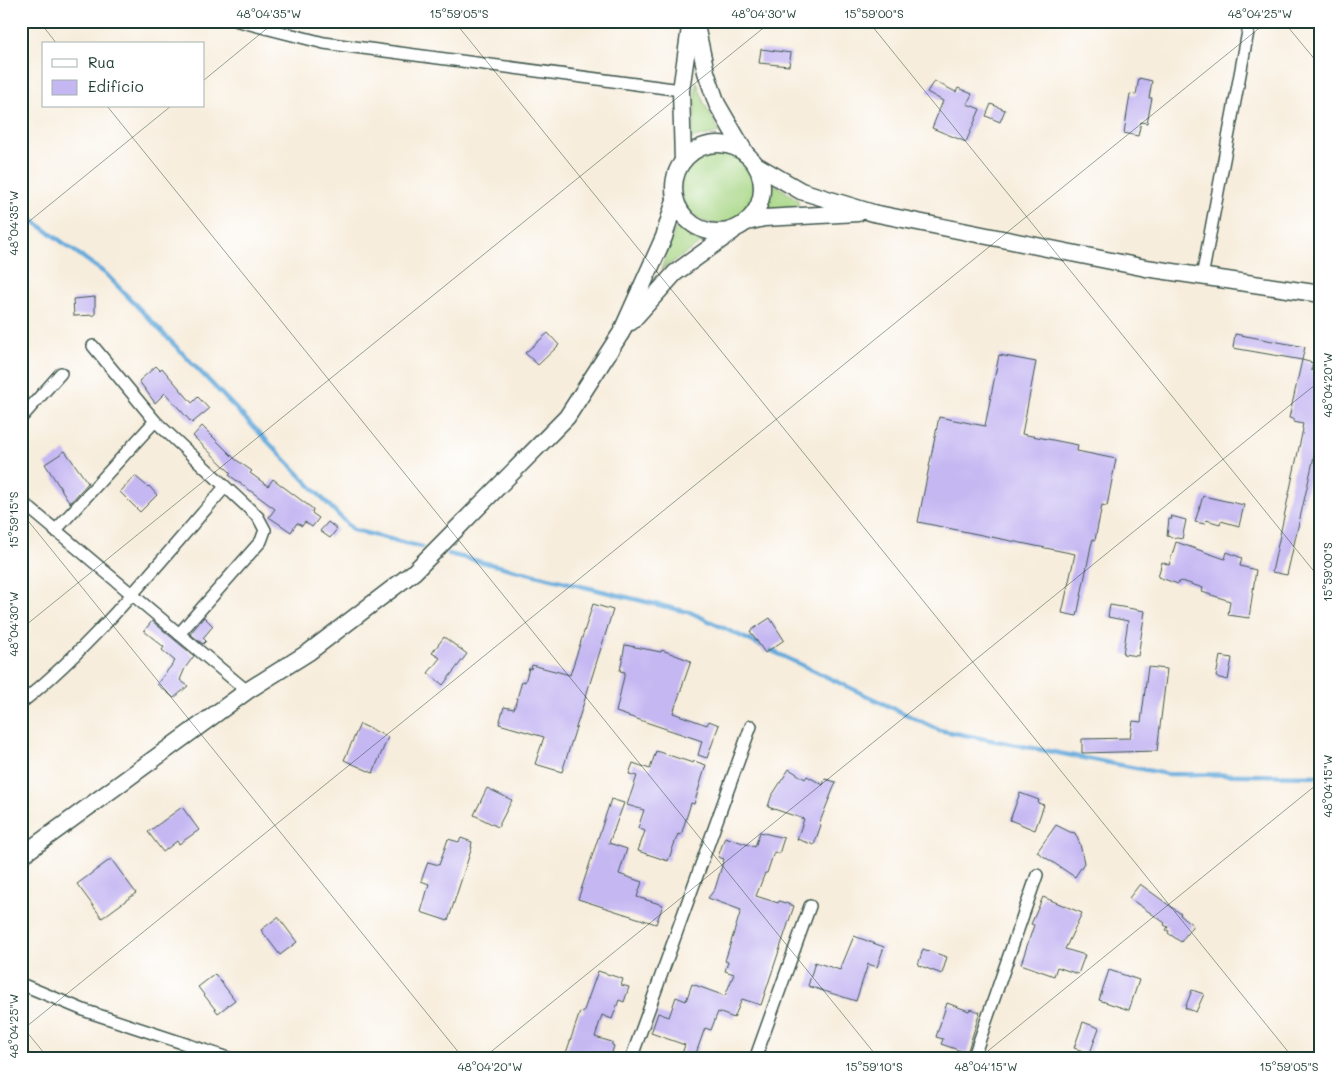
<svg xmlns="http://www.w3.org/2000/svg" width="1342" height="1080" viewBox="0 0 1342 1080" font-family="Mali,sans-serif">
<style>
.green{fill:#a6d583;stroke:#62895c}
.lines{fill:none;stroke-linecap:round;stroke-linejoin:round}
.stream{stroke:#65aadb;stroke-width:4.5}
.building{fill:#c5b7f2}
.street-casing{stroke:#3f574d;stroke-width:14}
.secondary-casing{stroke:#3f574d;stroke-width:19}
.street{stroke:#fff;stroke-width:11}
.secondary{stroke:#fff;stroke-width:16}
.ticks{fill:none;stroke:#1f3d34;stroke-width:1;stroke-opacity:0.45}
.neatline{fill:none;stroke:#1f3d34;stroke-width:2}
.ticks-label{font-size:12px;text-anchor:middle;fill:#1f3d34}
</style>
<rect width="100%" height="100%" fill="#fff"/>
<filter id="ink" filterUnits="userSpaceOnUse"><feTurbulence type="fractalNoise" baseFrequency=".02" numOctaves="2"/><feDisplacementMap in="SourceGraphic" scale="10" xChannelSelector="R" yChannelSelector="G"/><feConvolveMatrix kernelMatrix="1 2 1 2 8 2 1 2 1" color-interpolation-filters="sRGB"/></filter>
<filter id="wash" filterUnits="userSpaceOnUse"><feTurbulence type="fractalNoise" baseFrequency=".0096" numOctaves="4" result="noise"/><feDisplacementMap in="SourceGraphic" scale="20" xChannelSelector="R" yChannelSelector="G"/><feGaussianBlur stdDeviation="1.12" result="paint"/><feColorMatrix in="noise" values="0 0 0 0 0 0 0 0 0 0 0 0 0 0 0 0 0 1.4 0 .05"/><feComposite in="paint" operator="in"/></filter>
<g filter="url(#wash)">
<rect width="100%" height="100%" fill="#f7eddc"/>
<!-- green -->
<g class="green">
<path d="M696,81L697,82L704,103L720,132L690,139L694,123Z"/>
<circle cx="718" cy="187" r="37"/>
<path d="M771,182L798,200V206L767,212L770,197Z"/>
<path d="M677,224L694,236L704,241L661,270Z"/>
</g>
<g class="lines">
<!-- stream -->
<g class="stream">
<path d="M21,212L106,274L353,530L422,547"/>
<path d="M449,554L692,613L939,730L1167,774L1321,776"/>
</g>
</g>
<g id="blocks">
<!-- building -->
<g class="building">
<path d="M761,49L791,53L789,66L759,63Z"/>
<path d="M1139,78L1152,81L1149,98H1152L1147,123L1141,122L1138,136L1124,133L1130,94L1136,95Z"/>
<path d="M934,81L956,92L958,88L972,94L967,104L980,109L966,142L932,128L943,101L927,92Z"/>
<path d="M991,104L1005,110L1000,122L986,116Z"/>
<path d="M95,297V315L74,316L73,299Z"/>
<path d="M548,333L559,345L538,365L525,353Z"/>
<path d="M1235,334L1305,347L1302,360L1233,348Z"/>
<path d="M999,355L1036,362L1022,434L1078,445L1077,451L1116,459L1107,506L1102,505L1095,540L1093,539L1091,546L1077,616L1062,613L1075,554L918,522L939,417L985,426Z"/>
<path d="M1302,360L1313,363L1311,370L1321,372V426L1287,575L1272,572L1303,429L1302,428L1303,424L1294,422V419L1289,418Z"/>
<path d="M156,366L160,370L162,368L192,403L198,397L209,409L192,423L165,393L155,403L139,381Z"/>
<path d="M202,426L235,459L252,471L250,473L268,486L273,479L313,509L312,513L319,518L312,527L305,522L302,526L297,523L291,532L269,517L275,509L229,475L231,473L193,436Z"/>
<path d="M65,451L88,483L70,503L45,464Z"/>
<path d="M135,476L148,487L149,486L157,495L140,512L120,492Z"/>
<path d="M1203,496L1244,505L1239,526L1221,521L1220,524L1206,520L1205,524L1195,522Z"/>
<path d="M1171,516L1186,520L1182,539L1167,536L1169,519H1172Z"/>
<path d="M328,522L337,529L330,538L320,531Z"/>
<path d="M1176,542L1225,559L1227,552L1242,558L1240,566L1256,570L1249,618L1228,615L1230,601L1202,592L1203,588L1182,581L1179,582L1178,584L1158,577L1162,562L1169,565Z"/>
<path d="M593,604L613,610L562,772L535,764L544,737L499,724L504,707L514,709L522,681L525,682L529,668L531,669L532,665L570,675Z"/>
<path d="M1110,605L1145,611L1138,656L1123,654L1128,621L1108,617Z"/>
<path d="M204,617L213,626L203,638L206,641L203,644L190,634Z"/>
<path d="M770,618L784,640L765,653L750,631Z"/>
<path d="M152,621L194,656L185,668L180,680L188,686L174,698L157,684L175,661L162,650L164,647L144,631Z"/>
<path d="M444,637L467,654L443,685L428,673L440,658L432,653Z"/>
<path d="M625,645L661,652L662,650L691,661L673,713L707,725L709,721L719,725L707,758L698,755L702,741L616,712L625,672L620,671Z"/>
<path d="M1220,656L1232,658L1228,680L1216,677Z"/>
<path d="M1148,667L1167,669L1157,751L1082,753V739L1130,738L1133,721L1141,722Z"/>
<path d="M360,724L388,737L373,773L344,760Z"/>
<path d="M656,751L693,763L694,761L706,765L694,804L691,803L681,835L678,834L668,861L638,851L645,831L638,828L644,810L627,805L637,776L629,774L633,763L650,769Z"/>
<path d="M789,769L805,779L807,776L823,785L825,779L836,782L819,824L821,825L814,845L797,839L804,819L768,807L771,797Z"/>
<path d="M487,788L512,800L498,827L474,815Z"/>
<path d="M1020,793L1039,800L1038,803L1044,805L1035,830L1010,820Z"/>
<path d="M611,799L624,803L609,843L627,849L619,874L642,882L637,897L663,905L656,924L578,899Z"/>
<path d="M182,807L199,830L179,844L177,841L163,852L148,832Z"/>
<path d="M1056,825L1070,832L1075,833L1080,844L1084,863L1075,877L1037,852Z"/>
<path d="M760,832L784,838L779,854L774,852L767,873H765L756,896L778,903L779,901L794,906L761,1005L742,999L734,1018L718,1012L711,1030L705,1028L694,1059H680L685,1045L651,1033L658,1013L669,1017L676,997L686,1001L692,984L725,996L734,974L725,971L728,962L725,961L741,910L708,898L715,889L724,859L718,857L725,837L755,847Z"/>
<path d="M461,838L472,842L471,847H472L448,921L421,912L429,884L421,881L428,862L439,865L448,839L459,842Z"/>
<path d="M111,859L136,893L102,918L77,884Z"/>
<path d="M1140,884L1181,914L1180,915L1193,925L1181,942L1168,933L1169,931L1166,930L1168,927L1164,925L1165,923L1129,898Z"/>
<path d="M1043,897L1082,913L1065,949L1085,955L1078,974L1057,967L1054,976L1021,964L1034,925L1031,924Z"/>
<path d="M278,917L297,942L280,955L261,930Z"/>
<path d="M854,936L884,947L877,967L868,964L856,1001L808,986L815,962L840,970Z"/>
<path d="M923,949L947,957L942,974L918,965Z"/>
<path d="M1109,970L1139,980L1129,1010L1099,1000Z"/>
<path d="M598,971L623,979L621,985L629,987L624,1002L619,1000L612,1019L602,1015L595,1037L612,1042V1045L614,1046L610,1059H564L580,1012L583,1013Z"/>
<path d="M215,974L235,1000L218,1013L198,987Z"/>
<path d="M1192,990L1204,994L1196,1012L1185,1008Z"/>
<path d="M947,1003L969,1011L970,1009L980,1012L967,1053L941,1044L943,1039L936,1037Z"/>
<path d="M1083,1022L1099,1028L1090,1053L1074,1048Z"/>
</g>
</g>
</g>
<g filter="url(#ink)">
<use href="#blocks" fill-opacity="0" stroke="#3f574d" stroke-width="1"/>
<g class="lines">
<defs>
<g id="street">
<path d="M238,21L324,43L681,90"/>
<path d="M1202,277L1250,21"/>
<path d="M93,346L155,421L258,517L265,530L261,541L179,634"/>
<path d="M21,418L61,373"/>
<path d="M21,501L247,691"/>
<path d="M55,531L155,421"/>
<path d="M21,703C97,642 161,560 225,487"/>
<path d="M21,984L86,1011L231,1059"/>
<path d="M631,1059L751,726"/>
<path d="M755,1059L810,906"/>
<path d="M973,1059L1037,875"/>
</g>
<g id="secondary">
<path d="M695,21L706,72L717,104L746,154"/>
<circle cx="718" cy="188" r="44"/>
<path d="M683,161L681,90L691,21"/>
<path d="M756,165L801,191L873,213L1146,268L1321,294"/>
<path d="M747,222L764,218L858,213"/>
<path d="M631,322L675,273L733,231"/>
<path d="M21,856L247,691L309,652L414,572L567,417L621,333L664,237L675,200"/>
</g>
</defs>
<!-- street casing -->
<use href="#street" class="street-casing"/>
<!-- secondary casing -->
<use href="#secondary" class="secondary-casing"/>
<!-- street -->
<use href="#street" class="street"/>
<!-- secondary -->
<use href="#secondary" class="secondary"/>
</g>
</g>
<!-- ticks -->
<path class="ticks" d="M39,21L57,44M454,21L1294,1059M868,21L1321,580M1283,21L1321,67M204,80L276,21M107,106L879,1059M21,228L171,106M21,512L464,1059M21,629L772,21M21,1025L49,1059M21,1031L1268,21M482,1059L1321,380M978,1059L1321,781"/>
<!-- margin -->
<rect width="1342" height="1080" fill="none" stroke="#fff" stroke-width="55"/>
<!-- legend -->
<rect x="42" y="42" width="162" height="65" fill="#ffffff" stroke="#a5b1ae"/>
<rect x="52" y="59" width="25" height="8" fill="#ffffff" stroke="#a5b1ae"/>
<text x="88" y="68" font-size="15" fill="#1f3d34">Rua</text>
<rect x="52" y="80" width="25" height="15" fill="#c5b7f2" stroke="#a5b1ae"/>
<text x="88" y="92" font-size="15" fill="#1f3d34">Edifício</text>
<rect x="28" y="28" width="1286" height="1024" class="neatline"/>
<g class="ticks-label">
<text x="269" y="18">48°04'35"W</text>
<text x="459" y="18">15°59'05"S</text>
<text x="764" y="18">48°04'30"W</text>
<text x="874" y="18">15°59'00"S</text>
<text x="1260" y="18">48°04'25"W</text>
<text transform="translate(14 223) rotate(-90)" y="4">48°04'35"W</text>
<text transform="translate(1328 385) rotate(-90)" y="4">48°04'20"W</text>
<text transform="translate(14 520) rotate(-90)" y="4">15°59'15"S</text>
<text transform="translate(1328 572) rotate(-90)" y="4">15°59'00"S</text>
<text transform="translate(14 624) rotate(-90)" y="4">48°04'30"W</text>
<text transform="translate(1328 786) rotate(-90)" y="4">48°04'15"W</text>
<text transform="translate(14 1026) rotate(-90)" y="4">48°04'25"W</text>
<text x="490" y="1071">48°04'20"W</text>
<text x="874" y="1071">15°59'10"S</text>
<text x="986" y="1071">48°04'15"W</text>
<text x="1289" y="1071">15°59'05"S</text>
</g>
</svg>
